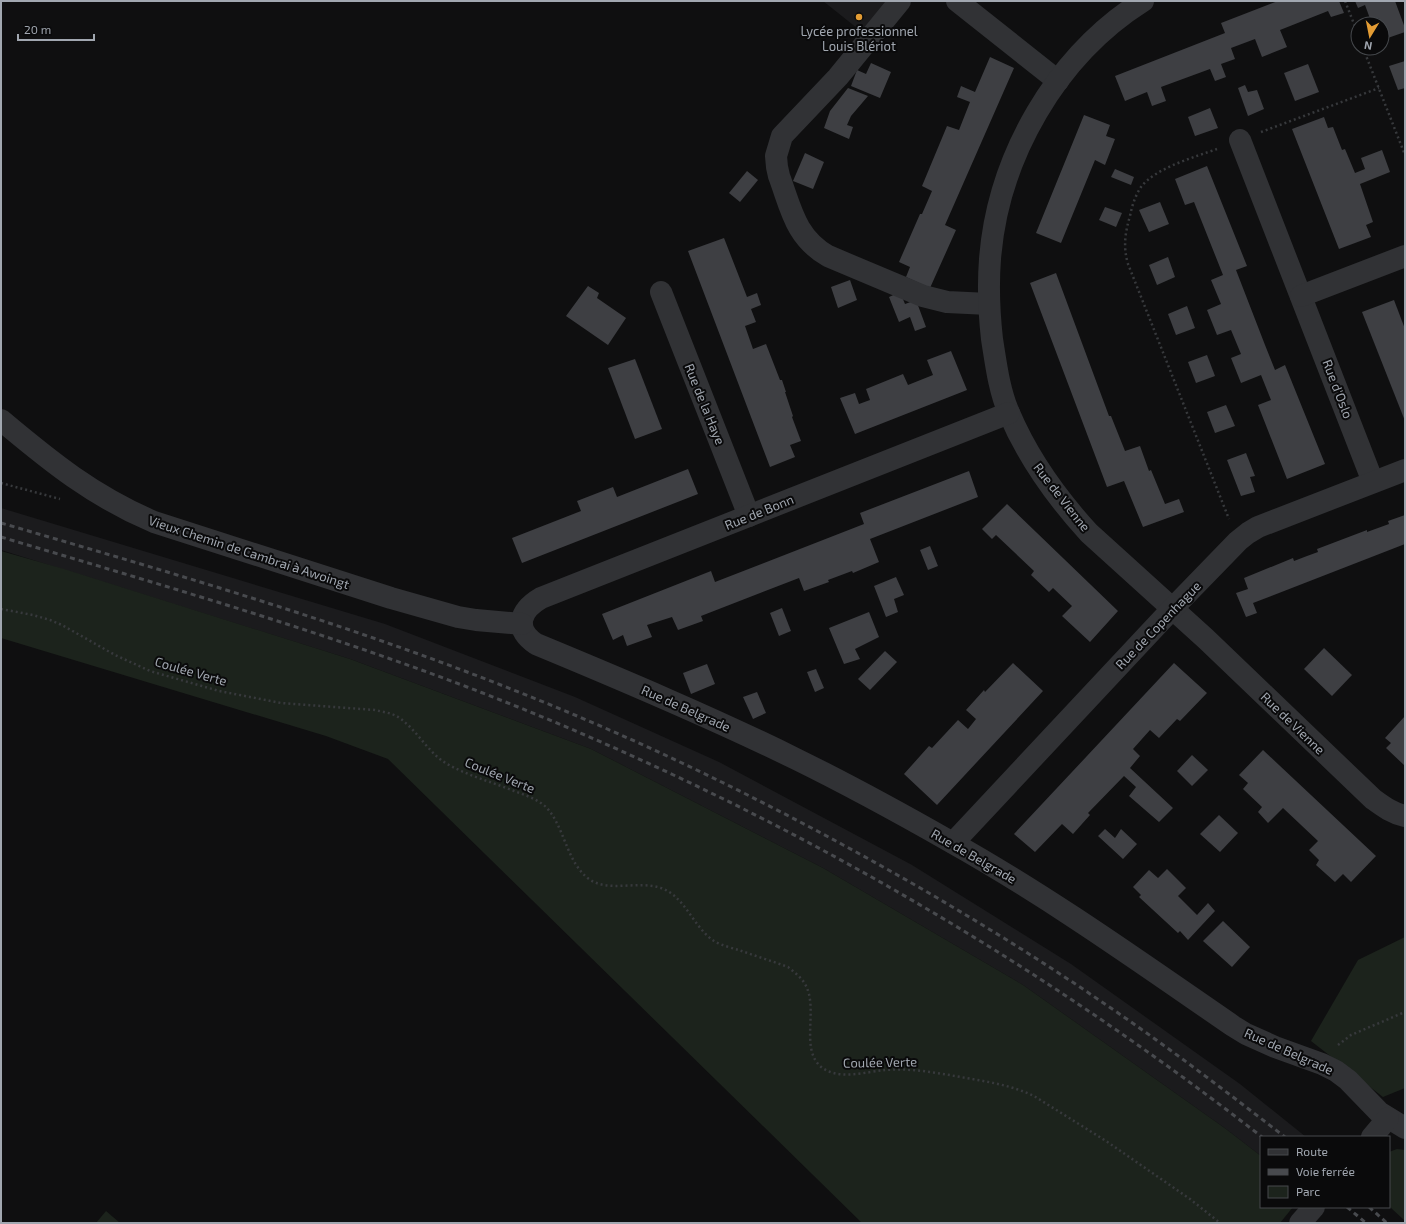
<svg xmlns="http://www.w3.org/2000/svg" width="1406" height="1224" viewBox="0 0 1406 1224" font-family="'Exo 2',sans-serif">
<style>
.built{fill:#1b1b1d}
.green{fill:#1c231c}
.building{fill:#3e3f43}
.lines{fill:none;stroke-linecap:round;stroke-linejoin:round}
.path{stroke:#37393c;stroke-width:2.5;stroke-dasharray:2 3;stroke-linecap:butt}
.minor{stroke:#313235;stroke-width:22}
.rail{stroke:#484a4e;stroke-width:3;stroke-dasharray:5 4;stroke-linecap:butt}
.poi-dot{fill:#e39c34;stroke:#0a0a0b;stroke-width:1.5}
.labels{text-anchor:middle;stroke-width:4;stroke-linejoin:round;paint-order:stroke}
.poi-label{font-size:13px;fill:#a1a7b0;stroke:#0a0a0b}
.street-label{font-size:13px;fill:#a1a7b0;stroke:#0a0a0b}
</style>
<rect width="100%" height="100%" fill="#0f0f10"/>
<!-- built -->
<g class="built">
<path d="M823,1H889L862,32Z"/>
<path d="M1,508L385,624L575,697L719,762L912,865L1071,964L1240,1084L1306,1137H1261V1156L1226,1129L1023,985L823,868L591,749L350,659L1,550Z"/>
</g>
<!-- green -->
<g class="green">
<path d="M1,551L64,569L350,659L591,749L823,868L1023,985L1226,1129L1261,1156V1207H1293L1280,1223H862L388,759L326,736L1,638Z"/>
<path d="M1405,937V1088L1383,1097L1311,1041L1358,960Z"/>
<path d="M1397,1149L1405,1150V1221L1389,1206V1152Z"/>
<path d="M106,1211L120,1223H96Z"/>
</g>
<!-- building -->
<g class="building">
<path d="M1278,1H1339L1344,13L1331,17L1328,11L1280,30L1287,47L1262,57L1255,39L1231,48L1235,59L1221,64L1226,77L1215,81L1210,69L1161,87L1166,101L1152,106L1147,92L1125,101L1115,76L1225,33L1221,23Z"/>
<path d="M1355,1H1395L1405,28V32L1382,40V24H1372L1365,5L1358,8Z"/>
<path d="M990,57L1014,68L945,225L956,230L930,288L906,277L910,267L899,262L920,214H922L932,191L922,186L947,126L959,130L970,102L957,97L961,86L975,92Z"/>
<path d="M1405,61V88L1398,90L1389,66Z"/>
<path d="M871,63L891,72L880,98L851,86L857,70L866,74Z"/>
<path d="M1308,64L1319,92L1295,101L1284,73Z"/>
<path d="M1245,85L1248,92L1257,90L1264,109L1248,116L1238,88Z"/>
<path d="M848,88L868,96L851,116L847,125L853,127L849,139L824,128L830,111Z"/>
<path d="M1210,108L1218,128L1195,136L1188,117Z"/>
<path d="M1084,115L1110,125L1106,136L1115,139L1105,165L1095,160L1061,243L1036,233Z"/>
<path d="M1324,117L1328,128L1333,127L1342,150L1345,149L1355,173L1365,169L1361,158L1382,150L1390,172L1360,184L1373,222L1366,225L1371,237L1339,249L1292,129Z"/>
<path d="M805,153L824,162L813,189L793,181Z"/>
<path d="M1207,166L1247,266L1236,270L1265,345L1275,370L1285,365L1325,464L1287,479L1258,405L1271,400L1261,375L1241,383L1231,358L1241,354L1231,330L1217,335L1207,310L1221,304L1211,280L1223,275L1194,202L1185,205L1175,179Z"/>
<path d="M1115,169L1134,177L1131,185L1111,177Z"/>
<path d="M747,171L758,180L740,202L729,193Z"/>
<path d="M1160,202L1169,224L1149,232L1139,210Z"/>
<path d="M1105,207L1122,213L1116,227L1099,220Z"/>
<path d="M724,238L747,297L757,293L761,305L751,309L756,322L745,326L753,349L766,344L780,380H782L786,392H785L793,416L792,417L801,441L790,445L795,457L770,467L688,251Z"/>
<path d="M1168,257L1175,277L1157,285L1149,265Z"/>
<path d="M1056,273L1109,416H1111L1125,451L1140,446L1149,471L1151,470L1165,504L1179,499L1184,512L1143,527L1124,481L1107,487L1030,283Z"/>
<path d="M850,280L857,300L838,308L831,287Z"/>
<path d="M588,286L599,293L597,298L626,318L608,345L566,316Z"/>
<path d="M900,292L905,304L916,300L926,327L915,331L910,317L899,322L889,297Z"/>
<path d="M1394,300L1405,329V421L1362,312Z"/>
<path d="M1187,306L1195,328L1176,335L1168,314Z"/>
<path d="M951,351L967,390L855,434L840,398L855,393L859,404L870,400L866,389L903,374L908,385L933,375L927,360Z"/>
<path d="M1207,355L1215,376L1196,383L1188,362Z"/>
<path d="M635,359L662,429L635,439L608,368Z"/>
<path d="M1226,405L1235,426L1215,433L1207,412Z"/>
<path d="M1246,453L1255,476L1250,477L1255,492L1241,496L1227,460Z"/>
<path d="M688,469L698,494L522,563L512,538L581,511L577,501L613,487L617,497Z"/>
<path d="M969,471L978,497L870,539L879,562L853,573L852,571L828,580L829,582L804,591L799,578L701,616L703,621L678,630L672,617L647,625L652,637L627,646L623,635L613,640L602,614L711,571L715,582L764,563L864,524L860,513Z"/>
<path d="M1007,504L1118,611L1090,642L1062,616L1072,606L1053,588L1049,592L1031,575L1034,571L996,535L992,539L982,529Z"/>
<path d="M1405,515V544L1253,603L1257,613L1246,617L1236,593L1248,589L1244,578L1293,558L1294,561L1307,556L1318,552L1317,549L1367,530V532L1389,524L1388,521Z"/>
<path d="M930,546L938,566L928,570L920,550Z"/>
<path d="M896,577L904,595L894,599L898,612L886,617L874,586Z"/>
<path d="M782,608L791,631L779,636L770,613Z"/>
<path d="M869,612L879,637L855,649L860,659L844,664L829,628Z"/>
<path d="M1324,648L1352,675L1332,696L1304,669Z"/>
<path d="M885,651L897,662L870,690L858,679Z"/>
<path d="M1013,663L1043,691L937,805L904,774L929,746L932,748L958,720L968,729L976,719L966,710L984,690L985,692Z"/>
<path d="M1174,663L1207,693L1180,721L1177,719L1159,738L1150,730L1133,749L1140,756L1130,768L1173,808L1159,822L1129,796L1136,787L1124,776L1088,813L1090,815L1073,834L1062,824L1035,852L1014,834Z"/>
<path d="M707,664L715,684L691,694L683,673Z"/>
<path d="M816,669L824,688L815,692L807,672Z"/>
<path d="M757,692L766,713L753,719L743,697Z"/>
<path d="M1405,716V766L1386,748L1391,743L1385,738Z"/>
<path d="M1263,750L1376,856L1351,882L1343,874L1335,882L1316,865L1319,860L1309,850L1318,841L1283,808L1268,823L1258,812L1262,807L1243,789L1248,783L1239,775Z"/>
<path d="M1192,755L1208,770L1192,786L1177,771Z"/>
<path d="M1219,815L1238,833L1220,852L1200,834Z"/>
<path d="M1105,829L1115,838L1121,829L1137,844L1123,859L1098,836Z"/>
<path d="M1167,869L1186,888L1178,896L1197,915L1208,903L1215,911L1188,940L1180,931L1178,933L1139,897L1141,895L1133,887L1149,870L1158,878Z"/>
<path d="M1223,921L1250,947L1232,967L1203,941Z"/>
</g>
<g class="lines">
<!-- path -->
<g class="path">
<path d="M1345,1L1358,34"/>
<path d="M1363,48L1405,155"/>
<path d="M1261,132L1379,88"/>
<path d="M1217,149C1195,157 1155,168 1141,187C1135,196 1132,206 1130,216C1125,233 1123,247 1128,264L1229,519"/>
<path d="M1,483L60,499"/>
<path d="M1,609L33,615L50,620L62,625L115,655L150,671L219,691L281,703L375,710C383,712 392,713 398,717C418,730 428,754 449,765C469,776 492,782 514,791C525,795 537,799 546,807C565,827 566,862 589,879C608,893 639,880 661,888C685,896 693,927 714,941C721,945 731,948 739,950C755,956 772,961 788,967C794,972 801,977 805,984C819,1008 800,1047 820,1066C837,1081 865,1072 885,1070C908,1068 932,1072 955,1076C982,1081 1009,1084 1034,1096L1106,1141L1190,1199L1220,1223"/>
<path d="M1338,1045L1351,1035L1405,1012"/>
</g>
<!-- minor -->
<g class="minor">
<path d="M900,1L838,77L782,136L776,156L777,167L779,176C791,208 795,237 828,256L923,296L947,302L989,304"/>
<path d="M957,1L1058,81"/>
<path d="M1143,1C1056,56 998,157 990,259C988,285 989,312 992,339C996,364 999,390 1009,413C1028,458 1056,497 1089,533L1206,639L1373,799C1384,807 1392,813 1405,816"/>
<path d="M1240,140L1373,482"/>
<path d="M661,292L749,516"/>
<path d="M1301,296L1405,256"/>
<path d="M1009,413L541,598C519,611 514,629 536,644C623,680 711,717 796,759C849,785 900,813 951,842C1049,897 1140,962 1233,1026L1246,1034L1275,1047L1322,1064L1336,1071L1348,1080L1379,1112L1405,1128"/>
<path d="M1,420C51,462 93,496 154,522L391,598L458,617L476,620L522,624"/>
<path d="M953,843L1172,609L1238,541L1248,533L1258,527L1405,470"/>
<path d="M1372,1137L1388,1118"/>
<path d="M1300,1223L1314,1207"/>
</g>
<!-- rail -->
<g class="rail">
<path d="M1,523C176,574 352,625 521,693C660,748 793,815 922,889C982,924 1042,961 1099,1000C1163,1043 1224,1090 1285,1137"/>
<path d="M1,537C175,589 350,639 518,707C785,815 1035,960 1262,1137"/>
<path d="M1347,1207L1366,1223"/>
<path d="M1369,1207L1387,1223"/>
</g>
</g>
<!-- markers -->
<circle class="poi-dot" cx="859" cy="17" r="4"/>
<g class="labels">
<!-- poi labels -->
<g class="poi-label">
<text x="859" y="36">Lycée professionnel<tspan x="859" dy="15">Louis Blériot</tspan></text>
</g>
<!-- street labels -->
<g class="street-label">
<text transform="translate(1338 389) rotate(69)" y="5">Rue d'Oslo</text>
<text transform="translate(705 404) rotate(68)" y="5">Rue de la Haye</text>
<text transform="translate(1062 497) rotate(52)" y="5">Rue de Vienne</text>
<text transform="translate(759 512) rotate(-22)" y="5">Rue de Bonn</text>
<text transform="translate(249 552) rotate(18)" y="5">Vieux Chemin de Cambrai à Awoingt</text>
<text transform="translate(1158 625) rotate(-46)" y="5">Rue de Copenhague</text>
<text transform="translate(191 671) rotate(16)" y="5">Coulée Verte</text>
<text transform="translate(686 708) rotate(24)" y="5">Rue de Belgrade</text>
<text transform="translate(1293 723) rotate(44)" y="5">Rue de Vienne</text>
<text transform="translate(500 775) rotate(22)" y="5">Coulée Verte</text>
<text transform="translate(974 856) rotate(30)" y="5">Rue de Belgrade</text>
<text transform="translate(1289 1051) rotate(24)" y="5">Rue de Belgrade</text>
<text transform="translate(880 1062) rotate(-1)" y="5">Coulée Verte</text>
</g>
</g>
<!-- border -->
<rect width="1406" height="1224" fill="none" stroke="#a1a7b0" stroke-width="4"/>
<!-- legend -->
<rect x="1260" y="1136" width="130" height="72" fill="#0a0a0b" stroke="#46494d"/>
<rect x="1268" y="1149" width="20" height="6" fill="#313235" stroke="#46494d"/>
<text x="1296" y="1156" font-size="12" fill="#a1a7b0">Route</text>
<rect x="1268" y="1169" width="20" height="6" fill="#484a4e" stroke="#46494d"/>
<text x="1296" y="1176" font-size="12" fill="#a1a7b0">Voie ferrée</text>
<rect x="1268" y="1186" width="20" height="12" fill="#1c231c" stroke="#46494d"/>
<text x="1296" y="1196" font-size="12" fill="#a1a7b0">Parc</text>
<!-- north arrow -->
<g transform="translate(1370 36) rotate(190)"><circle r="19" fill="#0a0a0b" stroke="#46494d"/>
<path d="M0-3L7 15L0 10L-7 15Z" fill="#e39c34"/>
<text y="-6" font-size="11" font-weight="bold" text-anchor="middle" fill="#a1a7b0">N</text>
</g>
<!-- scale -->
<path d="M18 34v6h76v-6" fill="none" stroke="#a1a7b0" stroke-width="2"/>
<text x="24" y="34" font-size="12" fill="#a1a7b0" stroke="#0a0a0b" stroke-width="3" paint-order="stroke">20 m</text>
</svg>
